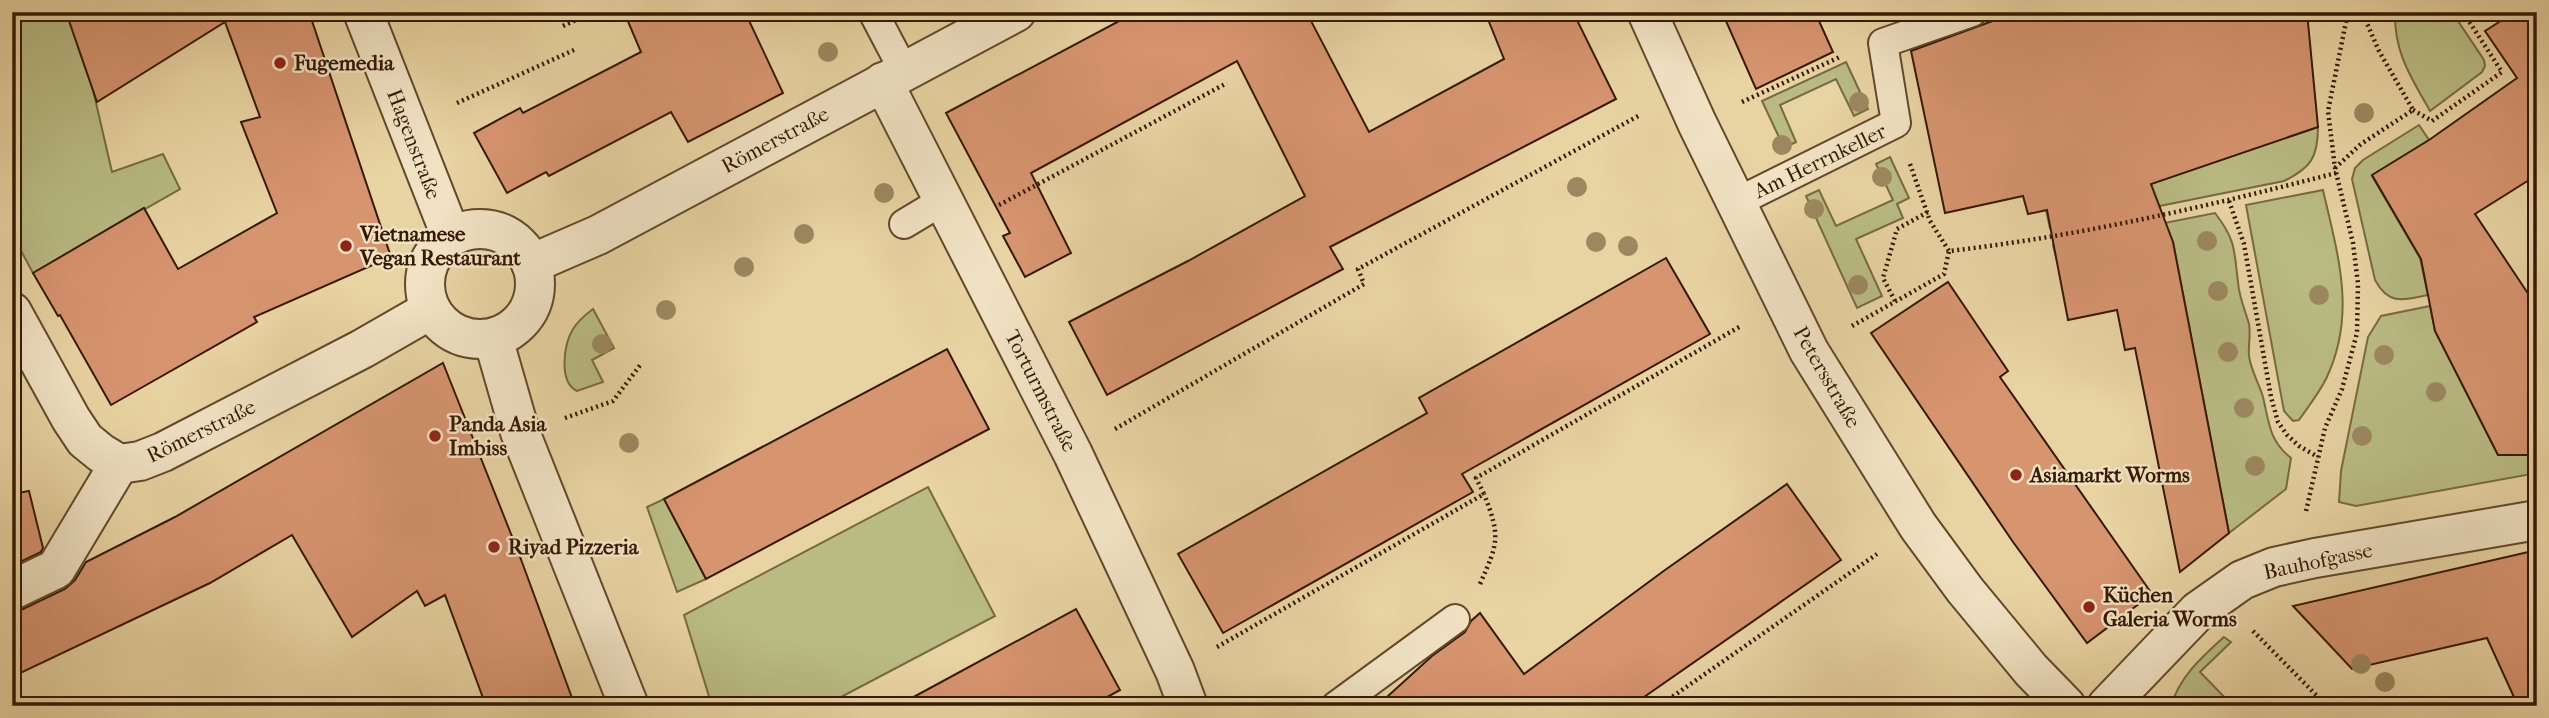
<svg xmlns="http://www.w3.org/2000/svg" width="2549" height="718" viewBox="0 0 2549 718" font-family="'IM FELL French Canon',serif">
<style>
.green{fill:#b9bb83;stroke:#776a42;stroke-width:2}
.building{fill:#d6946f;stroke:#351901;stroke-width:2}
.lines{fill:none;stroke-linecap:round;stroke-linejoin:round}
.service-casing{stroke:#624829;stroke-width:32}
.minor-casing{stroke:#624829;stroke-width:42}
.tertiary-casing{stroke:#624829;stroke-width:42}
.path{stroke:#351901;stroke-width:4.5;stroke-dasharray:2 3.5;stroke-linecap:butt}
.service{stroke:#f0e2c3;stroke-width:28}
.minor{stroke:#f0e2c3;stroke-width:38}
.tertiary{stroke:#f0e2c3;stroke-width:38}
.tree{fill:#9c885f}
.poi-dot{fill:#8f2418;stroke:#f0e2c3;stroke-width:2.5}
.labels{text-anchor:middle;stroke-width:5;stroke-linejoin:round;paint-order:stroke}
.poi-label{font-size:21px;font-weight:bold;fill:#351901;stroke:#f0e2c3;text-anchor:start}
.street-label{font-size:21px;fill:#351901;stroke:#f0e2c3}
</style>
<rect width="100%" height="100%" fill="#e8d3a2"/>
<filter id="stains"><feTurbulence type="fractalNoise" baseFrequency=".00286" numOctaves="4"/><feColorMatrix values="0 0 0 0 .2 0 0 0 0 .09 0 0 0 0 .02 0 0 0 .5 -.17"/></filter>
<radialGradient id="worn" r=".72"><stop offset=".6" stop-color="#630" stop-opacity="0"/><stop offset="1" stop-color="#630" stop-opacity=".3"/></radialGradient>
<!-- green -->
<g class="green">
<path d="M12,12H66L93,90L112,172L163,154L180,189L33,273L12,234Z"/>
<path d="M2395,12H2452L2484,60L2485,66L2482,72L2430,111C2411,77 2394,53 2395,12Z"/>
<path d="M1846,62L1868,109L1854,116L1836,79L1780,105L1796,142L1784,148L1762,101Z"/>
<path d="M2419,125L2429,140L2372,176L2420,258L2428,295C2404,300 2389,306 2375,280L2352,179L2355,168L2363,160Z"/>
<path d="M2318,127C2318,157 2311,168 2284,181L2050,228L2046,210L2114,196Z"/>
<path d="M1890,157L1909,198L1897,204L1903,218L1856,239L1882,296L1857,308L1806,196L1819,190L1836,226L1893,200L1876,164Z"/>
<path d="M2323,190C2338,256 2357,314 2326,379C2319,393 2308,407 2299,420L2293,421L2284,411L2246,205Z"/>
<path d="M2215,213C2236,240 2234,250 2238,282C2239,297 2245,310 2249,324C2251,334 2248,345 2249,356C2251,371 2259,383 2263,397C2269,422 2269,441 2291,458L2286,489L2229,533L2173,242L2057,261L2053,245Z"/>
<path d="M2430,306L2435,331L2498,455H2515L2536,444L2537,473L2356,506L2339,502L2341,471L2368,337L2381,316Z"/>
<path d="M593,309L614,348L592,360L603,382L577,391C558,382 564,344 573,329C578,321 585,315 593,309Z"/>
<path d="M928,487L995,616L824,706H712L684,615Z"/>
<path d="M664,499L706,579L677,592L647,507Z"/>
<path d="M2224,637L2231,642L2200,672L2233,706H2171C2180,676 2202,657 2224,637Z"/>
</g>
<!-- building -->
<g class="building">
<path d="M66,12H309L391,257L254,317L257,322L111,405L60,315L58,316L33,273L144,208L178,269L277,213L241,122L260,117L225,22L97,102Z"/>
<path d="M624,12H745L783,93L688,142L671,112L549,176L546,172L507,193L474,133L520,108L523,113L641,52Z"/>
<path d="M1136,12H1327L1311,21L1369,132L1504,59L1485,12H1573L1616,99L1330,247L1343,269L1107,395L1069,322L1188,261L1305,196L1237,61L1031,173L1071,253L1025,277L1003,236L1010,233L946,113Z"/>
<path d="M1722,12H1815L1833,52L1756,89Z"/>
<path d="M2017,12H2307L2318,127L2151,184L2173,242L2229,533L2180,572L2135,348L2125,350L2117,310L2068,320L2047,210L2028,214L2023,196L1945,213L1911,51Z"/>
<path d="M2515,12H2537V175L2475,214L2537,307V455H2498L2435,331L2421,259L2372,175L2429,140L2517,78L2485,31Z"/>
<path d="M1666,258L1710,334L1462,474L1473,492L1223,633L1178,554L1427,413L1419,398Z"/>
<path d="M1948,282L2008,371L2000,377L2152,594L2087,643L2013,542L1871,333Z"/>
<path d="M947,349L989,429L706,579L664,499Z"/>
<path d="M443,363L519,554L575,706H486L445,595L425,606L417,591L352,637L292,535L210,583L12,677V612L21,610L65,589L75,580L86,562L175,517Z"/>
<path d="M1787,484L1841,560L1631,706H1377L1432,656L1465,632L1471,621L1480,613L1524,674L1665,570Z"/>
<path d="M29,491L43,548L41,552L12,566V494Z"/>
<path d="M2537,550V706H2518L2487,638L2352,669L2293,606Z"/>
<path d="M1076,609L1120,690L1091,706H897Z"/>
</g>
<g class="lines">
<defs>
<g id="service">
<path d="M873,12L904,71"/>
<path d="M1737,202L1896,123L1883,43L1972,12"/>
<path d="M904,224L944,200"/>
<path d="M1336,706L1455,619"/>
</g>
<g id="minor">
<path d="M883,82L1073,454L1175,671L1188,706"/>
<path d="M531,264L598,235L1016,12"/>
<path d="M12,312L71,419L85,440L101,453L119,464"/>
<path d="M119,464L140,461L163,452L362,349L430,310"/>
<path d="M12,590L56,569L119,464"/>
<path d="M2107,706L2198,611L2242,580L2274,567L2315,558L2537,520"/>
</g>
<g id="tertiary">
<path d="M363,12L451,236"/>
<path d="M1647,12L1697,123L1809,351L1918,526L1965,590L2031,670L2066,706"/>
<circle cx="480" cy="284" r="55"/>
<path d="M493,338L520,432L629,706"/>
</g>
</defs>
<!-- service casing -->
<use href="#service" class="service-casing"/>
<!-- minor casing -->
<use href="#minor" class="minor-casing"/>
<!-- tertiary casing -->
<use href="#tertiary" class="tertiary-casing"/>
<!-- path -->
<g class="path">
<path d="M563,26L593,12"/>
<path d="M1742,102L1842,56"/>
<path d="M457,103L574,50"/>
<path d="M2413,110L2432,121L2502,72L2463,12"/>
<path d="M1910,164L1930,221L1949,251"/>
<path d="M2335,168L2361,144L2413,110L2379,51L2362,12"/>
<path d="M2229,201L2244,244L2271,397L2278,422L2287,435L2299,446L2318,457"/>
<path d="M999,205L1227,83"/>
<path d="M1895,301L1883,278L1897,229L1928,212"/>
<path d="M1852,326L1944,274L1949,251C2081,236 2209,206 2336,173"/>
<path d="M565,418L613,401L641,364"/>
<path d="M1115,429L1364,284L1358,269L1640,115"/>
<path d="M2306,511L2325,428L2342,389L2357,333L2358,284L2353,243L2335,168L2328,111L2348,12"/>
<path d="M1480,584C1498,543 1501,537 1484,494"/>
<path d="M2253,631L2327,706"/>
<path d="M1217,647L1484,494L1476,478L1741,326"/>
<path d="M1659,706L1877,554"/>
</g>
<!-- service -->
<use href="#service" class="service"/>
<!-- minor -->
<use href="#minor" class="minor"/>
<!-- tertiary -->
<use href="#tertiary" class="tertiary"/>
</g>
<!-- trees -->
<g class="tree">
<circle cx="828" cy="52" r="10"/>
<circle cx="1859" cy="102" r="10"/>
<circle cx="2364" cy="113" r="10"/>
<circle cx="1782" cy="145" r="10"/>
<circle cx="1882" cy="177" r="10"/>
<circle cx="1577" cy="187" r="10"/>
<circle cx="884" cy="193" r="10"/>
<circle cx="1814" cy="209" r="10"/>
<circle cx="804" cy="234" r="10"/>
<circle cx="2207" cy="241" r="10"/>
<circle cx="1596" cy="242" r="10"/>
<circle cx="1628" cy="246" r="10"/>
<circle cx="744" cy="267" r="10"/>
<circle cx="1858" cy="285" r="10"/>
<circle cx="2218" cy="291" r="10"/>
<circle cx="2319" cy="295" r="10"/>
<circle cx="666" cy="310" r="10"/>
<circle cx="602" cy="344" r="10"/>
<circle cx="2228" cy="352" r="10"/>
<circle cx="2384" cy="355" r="10"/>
<circle cx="2436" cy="392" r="10"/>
<circle cx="2244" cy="408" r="10"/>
<circle cx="2362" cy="436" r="10"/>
<circle cx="629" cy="443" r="10"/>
<circle cx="2255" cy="466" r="10"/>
<circle cx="2361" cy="664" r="10"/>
<circle cx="2385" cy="682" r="10"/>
</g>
<!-- markers -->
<g class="poi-dot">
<circle cx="280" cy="63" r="7"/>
<circle cx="346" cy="246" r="7"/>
<circle cx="435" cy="436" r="7"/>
<circle cx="2016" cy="475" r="7"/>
<circle cx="494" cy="547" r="7"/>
<circle cx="2089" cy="607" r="7"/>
</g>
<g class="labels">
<!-- poi labels -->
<g class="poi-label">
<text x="294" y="70">Fugemedia</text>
<text x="360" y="241">Vietnamese<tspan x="360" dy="24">Vegan Restaurant</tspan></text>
<text x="449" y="431">Panda Asia<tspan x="449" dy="24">Imbiss</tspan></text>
<text x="2030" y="482">Asiamarkt Worms</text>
<text x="508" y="554">Riyad Pizzeria</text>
<text x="2103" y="602">Küchen<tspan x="2103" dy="24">Galeria Worms</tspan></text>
</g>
<!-- street labels -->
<g class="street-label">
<text transform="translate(775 140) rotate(-28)" y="7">Römerstraße</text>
<text transform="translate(414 144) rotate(69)" y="7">Hagenstraße</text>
<text transform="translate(1820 161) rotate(-26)" y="7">Am Herrnkeller</text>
<text transform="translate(1827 377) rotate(60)" y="7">Petersstraße</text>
<text transform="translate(1041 391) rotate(63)" y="7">Torturmstraße</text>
<text transform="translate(201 431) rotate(-26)" y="7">Römerstraße</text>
<text transform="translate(2318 561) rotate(-12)" y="7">Bauhofgasse</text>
</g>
</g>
<!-- margin -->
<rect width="2549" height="718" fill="none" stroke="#e8d3a2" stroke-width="42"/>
<rect x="14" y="14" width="2521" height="690" fill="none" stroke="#351901" stroke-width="3.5"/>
<rect x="21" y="21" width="2507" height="676" fill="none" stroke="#351901" stroke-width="2"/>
<rect width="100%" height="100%" filter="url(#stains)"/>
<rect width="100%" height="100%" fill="url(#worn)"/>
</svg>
